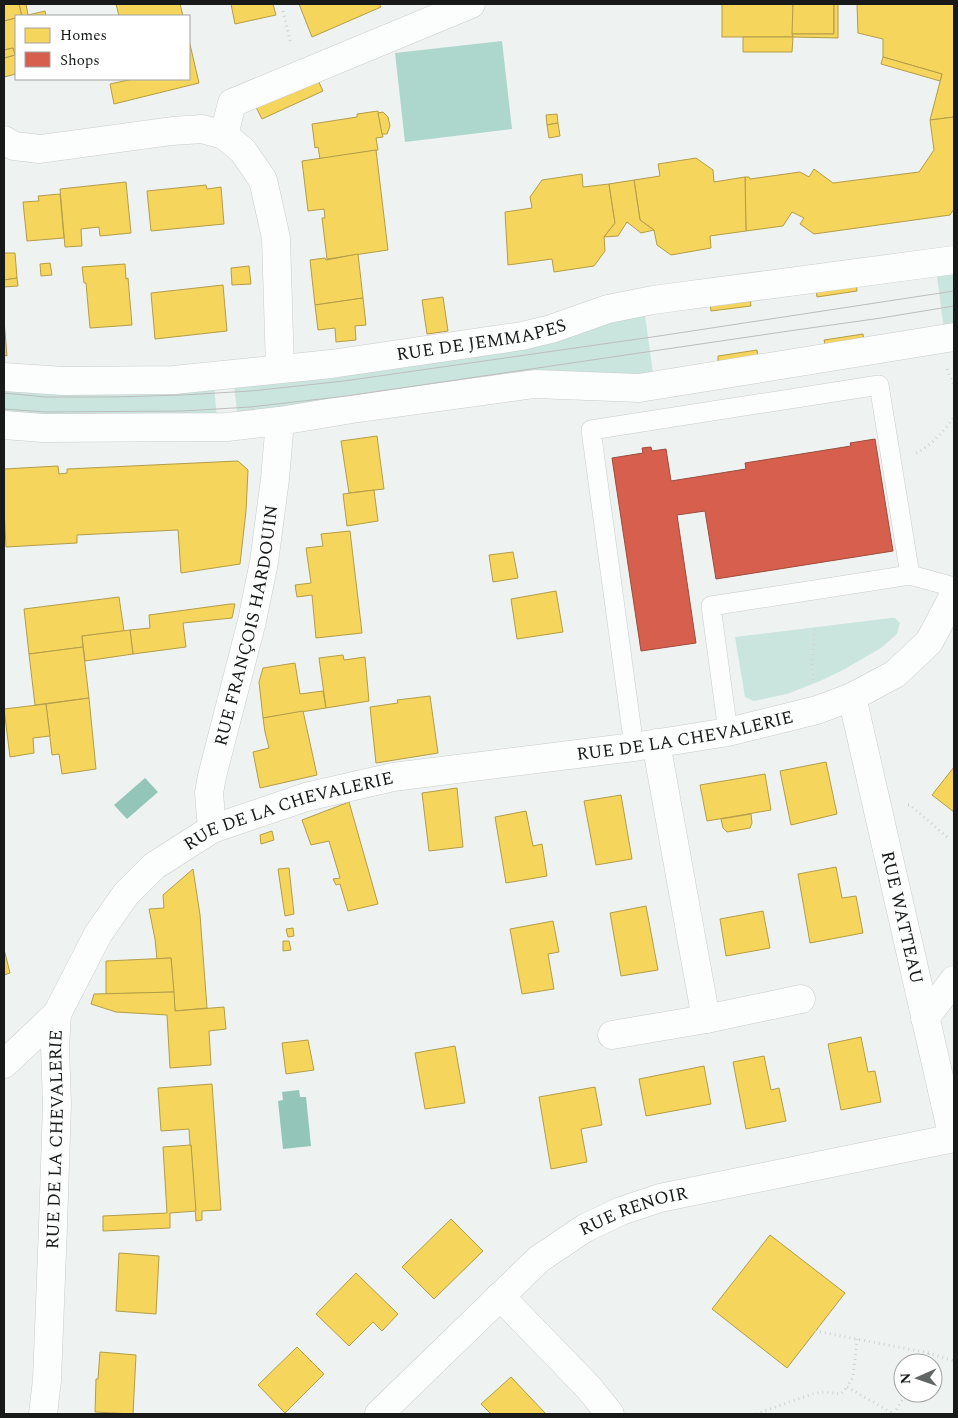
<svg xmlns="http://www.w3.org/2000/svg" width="958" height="1418" viewBox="0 0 958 1418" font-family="Spectral,serif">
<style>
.green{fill:#cae5dd}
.forest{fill:#add6cc}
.water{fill:#93c6b8}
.homes{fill:#f6d55c;stroke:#b39d48}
.shops{fill:#d6604d;stroke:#9d4b3d}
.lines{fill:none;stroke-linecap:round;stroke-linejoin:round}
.lane-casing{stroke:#c8ccca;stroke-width:20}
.street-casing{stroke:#c8ccca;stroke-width:29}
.path{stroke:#d0d2d2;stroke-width:3;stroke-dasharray:1 4;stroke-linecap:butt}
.lane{stroke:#fcfdfd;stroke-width:19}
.street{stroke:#fcfdfd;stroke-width:28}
.tram{stroke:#bdbdbd;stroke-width:1}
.labels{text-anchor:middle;stroke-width:5;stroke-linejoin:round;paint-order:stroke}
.street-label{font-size:18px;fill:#171a19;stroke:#fff}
</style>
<rect width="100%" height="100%" fill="#eef3f1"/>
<!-- green -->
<g class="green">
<path d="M954,265V329L944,330L936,269Z"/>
<path d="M644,308L653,373L238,421L234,384Z"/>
<path d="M4,384L214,385L217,419L4,417Z"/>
<path d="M891,618H895L900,623L897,634L881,648L843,670L820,681L787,694L754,701L745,697L735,637Z"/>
</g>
<!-- forest -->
<path class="forest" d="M502,41L512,129L405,142L395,53Z"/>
<!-- water -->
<g class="water">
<path d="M145,778L158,792L127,819L114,805Z"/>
<path d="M299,1090L300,1097H306L311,1146L283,1149L278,1101L283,1100L282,1092Z"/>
</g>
<!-- homes -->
<g class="homes">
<path d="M4,4H19L22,16H16V18L4,21Z"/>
<path d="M19,4H26L28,15L22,16Z"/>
<path d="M116,4H180L183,16H119Z"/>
<path d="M231,4H273L276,15L235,24Z"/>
<path d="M299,4H379L381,7L312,37Z"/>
<rect x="722" y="4" width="71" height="33"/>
<path d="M793,4H834V34H792Z"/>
<path d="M834,4H838V38L793,37L792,34H834Z"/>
<path d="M857,4H954V117L930,120L942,74L883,57V39L858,33Z"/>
<path d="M45,11L46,16H23L28,15Z"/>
<path d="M16,18V74L4,77V58L15,55L13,48L4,50V21Z"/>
<path d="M743,37H793L792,52H743Z"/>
<path d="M189,40L199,83L114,104L110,84L133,79H189Z"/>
<path d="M13,48L15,55L4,58V50Z"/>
<path d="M883,57L942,74L940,81L881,64Z"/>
<path d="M317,78L323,91L262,119L255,105Z"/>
<path d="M378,111L383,137L376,138L378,150L320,159L318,147L315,148L312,124L357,117V114Z"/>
<path d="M383,112L388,117L390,126L387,134H382L378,113Z"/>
<path d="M557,114L558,123L547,125L546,115Z"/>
<path d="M954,117V209L950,215L814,234L800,224L804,218L792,212L783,226L746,231L745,177H749L750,179L800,172L809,177L814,169L833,183L919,172L934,150L930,120Z"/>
<path d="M558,123L560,136L549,138L547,125Z"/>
<path d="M376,150L388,250L327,259L322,218H325L324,209L308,211L302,161Z"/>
<path d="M696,158L713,170L714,182L745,177L746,231L710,236L711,248L671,255L657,245L654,230L640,220L634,180L660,176L658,164Z"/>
<path d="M582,174L583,187L609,184L615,223L604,237L605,251L594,266L554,272L552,259L508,265L505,212L532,208L530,197L542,180Z"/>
<path d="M634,180L640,220L654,230L641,233L627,222L618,236L604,237L615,223L609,184Z"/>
<path d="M126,182L131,233L100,236L99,227L81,229L82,246L65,247L60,189Z"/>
<path d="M206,185L207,189L221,187L224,224L151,231L147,191Z"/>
<path d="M60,194L64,238L27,241L23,202L39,201L38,196Z"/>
<path d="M4,253H15L17,278L4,280Z"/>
<path d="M358,254L363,298L315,305L310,260L325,258L326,260Z"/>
<path d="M50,263L52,275L41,276L40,264Z"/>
<path d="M125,264L126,279L128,278L132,325L90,328L86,283H84L82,267Z"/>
<path d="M249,266L251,284L232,285L231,268Z"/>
<path d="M17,278L18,286L4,287V280Z"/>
<path d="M856,282L857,291L817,297L816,288Z"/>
<path d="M223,285L227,331L155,339L151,293Z"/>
<path d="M443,297L448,331L427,334L422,300Z"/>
<path d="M363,298L366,325L355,326L356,340L336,342L335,328L318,330L315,305Z"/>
<path d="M750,298L751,306L711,311L710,304Z"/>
<path d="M4,320L7,356L4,355Z"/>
<path d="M863,334L864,343L826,348L824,340Z"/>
<path d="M757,350L758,359L718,365V356Z"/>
<path d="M377,436L384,489L349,493L341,441Z"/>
<path d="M238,461L248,470L246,511L240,564L181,573L178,530L77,535V543L6,547L4,507V469L58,466L59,474L67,473V469Z"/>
<path d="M374,490L378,521L347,526L343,494Z"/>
<path d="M350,531L362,633L316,638L312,595L297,597L295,585L311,583L306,548L323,546L321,534Z"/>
<path d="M513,552L518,578L493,582L489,555Z"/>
<path d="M556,591L563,632L517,639L511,599Z"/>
<path d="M119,597L124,631L82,636L83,647L29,654L24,609Z"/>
<path d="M230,604H235L232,618L183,623L186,647L133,654L130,630L150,628L149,615Z"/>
<path d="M130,630L133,654L85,661L82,636Z"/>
<path d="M83,647L89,698L35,705L29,654Z"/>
<path d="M343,655L344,660L365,657L369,701L326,708L319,658Z"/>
<path d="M295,663L300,694L323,691L326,708L263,718L259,682L263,668Z"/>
<path d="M430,696L438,753L376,763L370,707L398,703L397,700Z"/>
<path d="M89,698L96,769L62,774L59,754L52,755L46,704Z"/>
<path d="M46,704L50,736L33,738L34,753L10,757L4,709Z"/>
<path d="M303,711L317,775L260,788L253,752L269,748L265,732L263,718Z"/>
<path d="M826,762L837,814L791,825L780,771Z"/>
<path d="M954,767V812L932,795Z"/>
<path d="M765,774L771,810L707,821L700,785Z"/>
<path d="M457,788L463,847L429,851L422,793Z"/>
<path d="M621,795L632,859L596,865L584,801Z"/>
<path d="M349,802L378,904L348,911L340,884L336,885L333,879L340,878L329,841L311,845L302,820Z"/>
<path d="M526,811L533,846L542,844L547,876L506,883L495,817Z"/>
<path d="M751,814L752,823L750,828L727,832L723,828L721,819Z"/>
<path d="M272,831L274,840L261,844L260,835Z"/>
<path d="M836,867L842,898L856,896L863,933L810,943L798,874Z"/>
<path d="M289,868L294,914L285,916L278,869Z"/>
<path d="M193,869L200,915L207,1008L175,1011L171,958L157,959L155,939L149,909L164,908L163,895Z"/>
<path d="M646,906L658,970L621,976L610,913Z"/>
<path d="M763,911L770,948L726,956L720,919Z"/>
<path d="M553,921L559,952L548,954L554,989L522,994L510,929Z"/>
<path d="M293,928L294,936L288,937L286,929Z"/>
<path d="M283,941H289L291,950L283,951Z"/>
<path d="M4,949L10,973L4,975Z"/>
<path d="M171,958L174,992L106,994V961Z"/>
<path d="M174,992L175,1011L224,1007L226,1029L209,1031L211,1065L170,1068L167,1015L116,1012L91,1004L94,994Z"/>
<path d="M861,1037L868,1072L875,1071L881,1102L841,1110L828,1044Z"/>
<path d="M308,1040L314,1070L286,1074L282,1043Z"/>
<path d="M455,1046L465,1103L425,1109L415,1053Z"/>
<path d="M764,1056L771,1090L779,1088L786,1121L746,1129L733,1062Z"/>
<path d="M704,1066L711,1104L646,1116L639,1079Z"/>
<path d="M212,1084L221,1210L202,1211V1220L196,1221L191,1145H190L189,1129L161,1131L158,1088Z"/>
<path d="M595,1087L602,1125L581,1129L587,1162L551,1169L539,1097Z"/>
<path d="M191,1145L196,1211L170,1213V1228L103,1231V1216L167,1213L163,1147Z"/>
<path d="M451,1219L483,1251L434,1299L402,1267Z"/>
<path d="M770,1235L845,1293L787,1368L712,1309Z"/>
<path d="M119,1253L159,1256L156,1314L116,1311Z"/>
<path d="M356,1273L398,1314L382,1331L373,1322L349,1346L316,1314Z"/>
<path d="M297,1347L324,1374L285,1413L258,1385Z"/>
<path d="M100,1352L136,1355L133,1414L95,1412L96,1379H98Z"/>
<path d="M511,1377L546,1414H491L481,1404Z"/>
</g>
<!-- shops -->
<path class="shops" d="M875,439L893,551L716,579L705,511L677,515L696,643L641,651L612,458L643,453L642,448L651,447L652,451L666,449L671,481L746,469L745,463L851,446L850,443Z"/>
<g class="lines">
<defs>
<g id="lane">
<path d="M728,732L711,606L910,575L954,587"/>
<path d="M634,747L591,430L879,385L910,575"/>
</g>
<g id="street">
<path d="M224,135L232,103L471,4"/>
<path d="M4,140L14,146L40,149L172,131L202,129L224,135L243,151L263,180L276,238L280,369"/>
<path id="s1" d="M4,377L64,381L174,380L331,364L522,336L551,329L608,309L653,300L954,260"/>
<path d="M4,425L43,428L227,427L280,421L352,409L535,384L639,388L954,337"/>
<path id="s2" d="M852,697L953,1138"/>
<path d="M656,743L706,1019"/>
<path id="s3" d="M212,829L209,793L212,776L252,621L264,562L275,479L280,421"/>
<path d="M925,1018L954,980"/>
<path d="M612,1035L706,1019L801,999"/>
<path d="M4,1064L57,1014"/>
<path d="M500,1296L589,1388L610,1414"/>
<path id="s4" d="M43,1414L47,1380L53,1226L57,1104L55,1047L57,1014L98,934L126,894L154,866L212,829L306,797L393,777L634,747L728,732L817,710L852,697L895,674L929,642L954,595"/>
<path id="s5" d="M379,1414L539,1259L585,1228L621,1211L660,1198L954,1138"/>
</g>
</defs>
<!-- lane casing -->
<use href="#lane" class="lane-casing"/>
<!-- street casing -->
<use href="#street" class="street-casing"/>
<!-- path -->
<g class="path">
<path d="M283,11L291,45"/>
<path d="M947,369L954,386"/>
<path d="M916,453C932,446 944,430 954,417"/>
<path d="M813,680L812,663L815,628"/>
<path d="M908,805H910L948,838"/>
<path d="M815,1331L929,1353L954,1361"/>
<path d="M857,1339L853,1377L847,1387L894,1414"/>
<path d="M923,1363L929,1353"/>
<path d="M756,1414L815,1393L824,1392L841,1394L847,1387"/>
<path d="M894,1414L906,1393"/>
</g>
<!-- lane -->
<use href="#lane" class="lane"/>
<!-- street -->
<use href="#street" class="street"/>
<!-- tram -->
<g class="tram">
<path d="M4,393L46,397H115L183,395L251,391L344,381L659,336L954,291"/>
<path d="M4,409L46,412L182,411L250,407L347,396L789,331L881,318L954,306"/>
</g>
</g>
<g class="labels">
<!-- street labels -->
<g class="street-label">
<text dy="6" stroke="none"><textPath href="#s1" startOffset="480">RUE DE JEMMAPES</textPath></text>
<text dy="6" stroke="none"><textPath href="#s3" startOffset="208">RUE FRANÇOIS HARDOUIN</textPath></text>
<text dy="6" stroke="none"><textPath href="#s4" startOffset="1131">RUE DE LA CHEVALERIE</textPath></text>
<text dy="6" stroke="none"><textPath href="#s4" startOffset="726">RUE DE LA CHEVALERIE</textPath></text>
<text dy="6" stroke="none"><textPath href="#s2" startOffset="226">RUE WATTEAU</textPath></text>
<text dy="6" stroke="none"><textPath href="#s4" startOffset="275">RUE DE LA CHEVALERIE</textPath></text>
<text dy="6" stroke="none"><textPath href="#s5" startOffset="330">RUE RENOIR</textPath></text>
</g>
</g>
<!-- border -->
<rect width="958" height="1418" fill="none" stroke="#171a19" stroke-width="10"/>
<!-- legend -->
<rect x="15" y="15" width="175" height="65" fill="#ffffff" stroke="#a2a3a3"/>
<rect x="25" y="28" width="25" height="15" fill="#f6d55c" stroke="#a2a3a3"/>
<text x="60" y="40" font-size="15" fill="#171a19">Homes</text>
<rect x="25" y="52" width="25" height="15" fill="#d6604d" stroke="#a2a3a3"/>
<text x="60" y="65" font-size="15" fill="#171a19">Shops</text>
<!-- north arrow -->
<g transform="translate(918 1378) rotate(268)"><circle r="24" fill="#ffffff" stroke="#a2a3a3"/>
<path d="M0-4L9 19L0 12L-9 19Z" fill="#626665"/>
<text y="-8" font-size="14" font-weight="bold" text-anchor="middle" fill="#171a19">N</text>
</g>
</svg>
